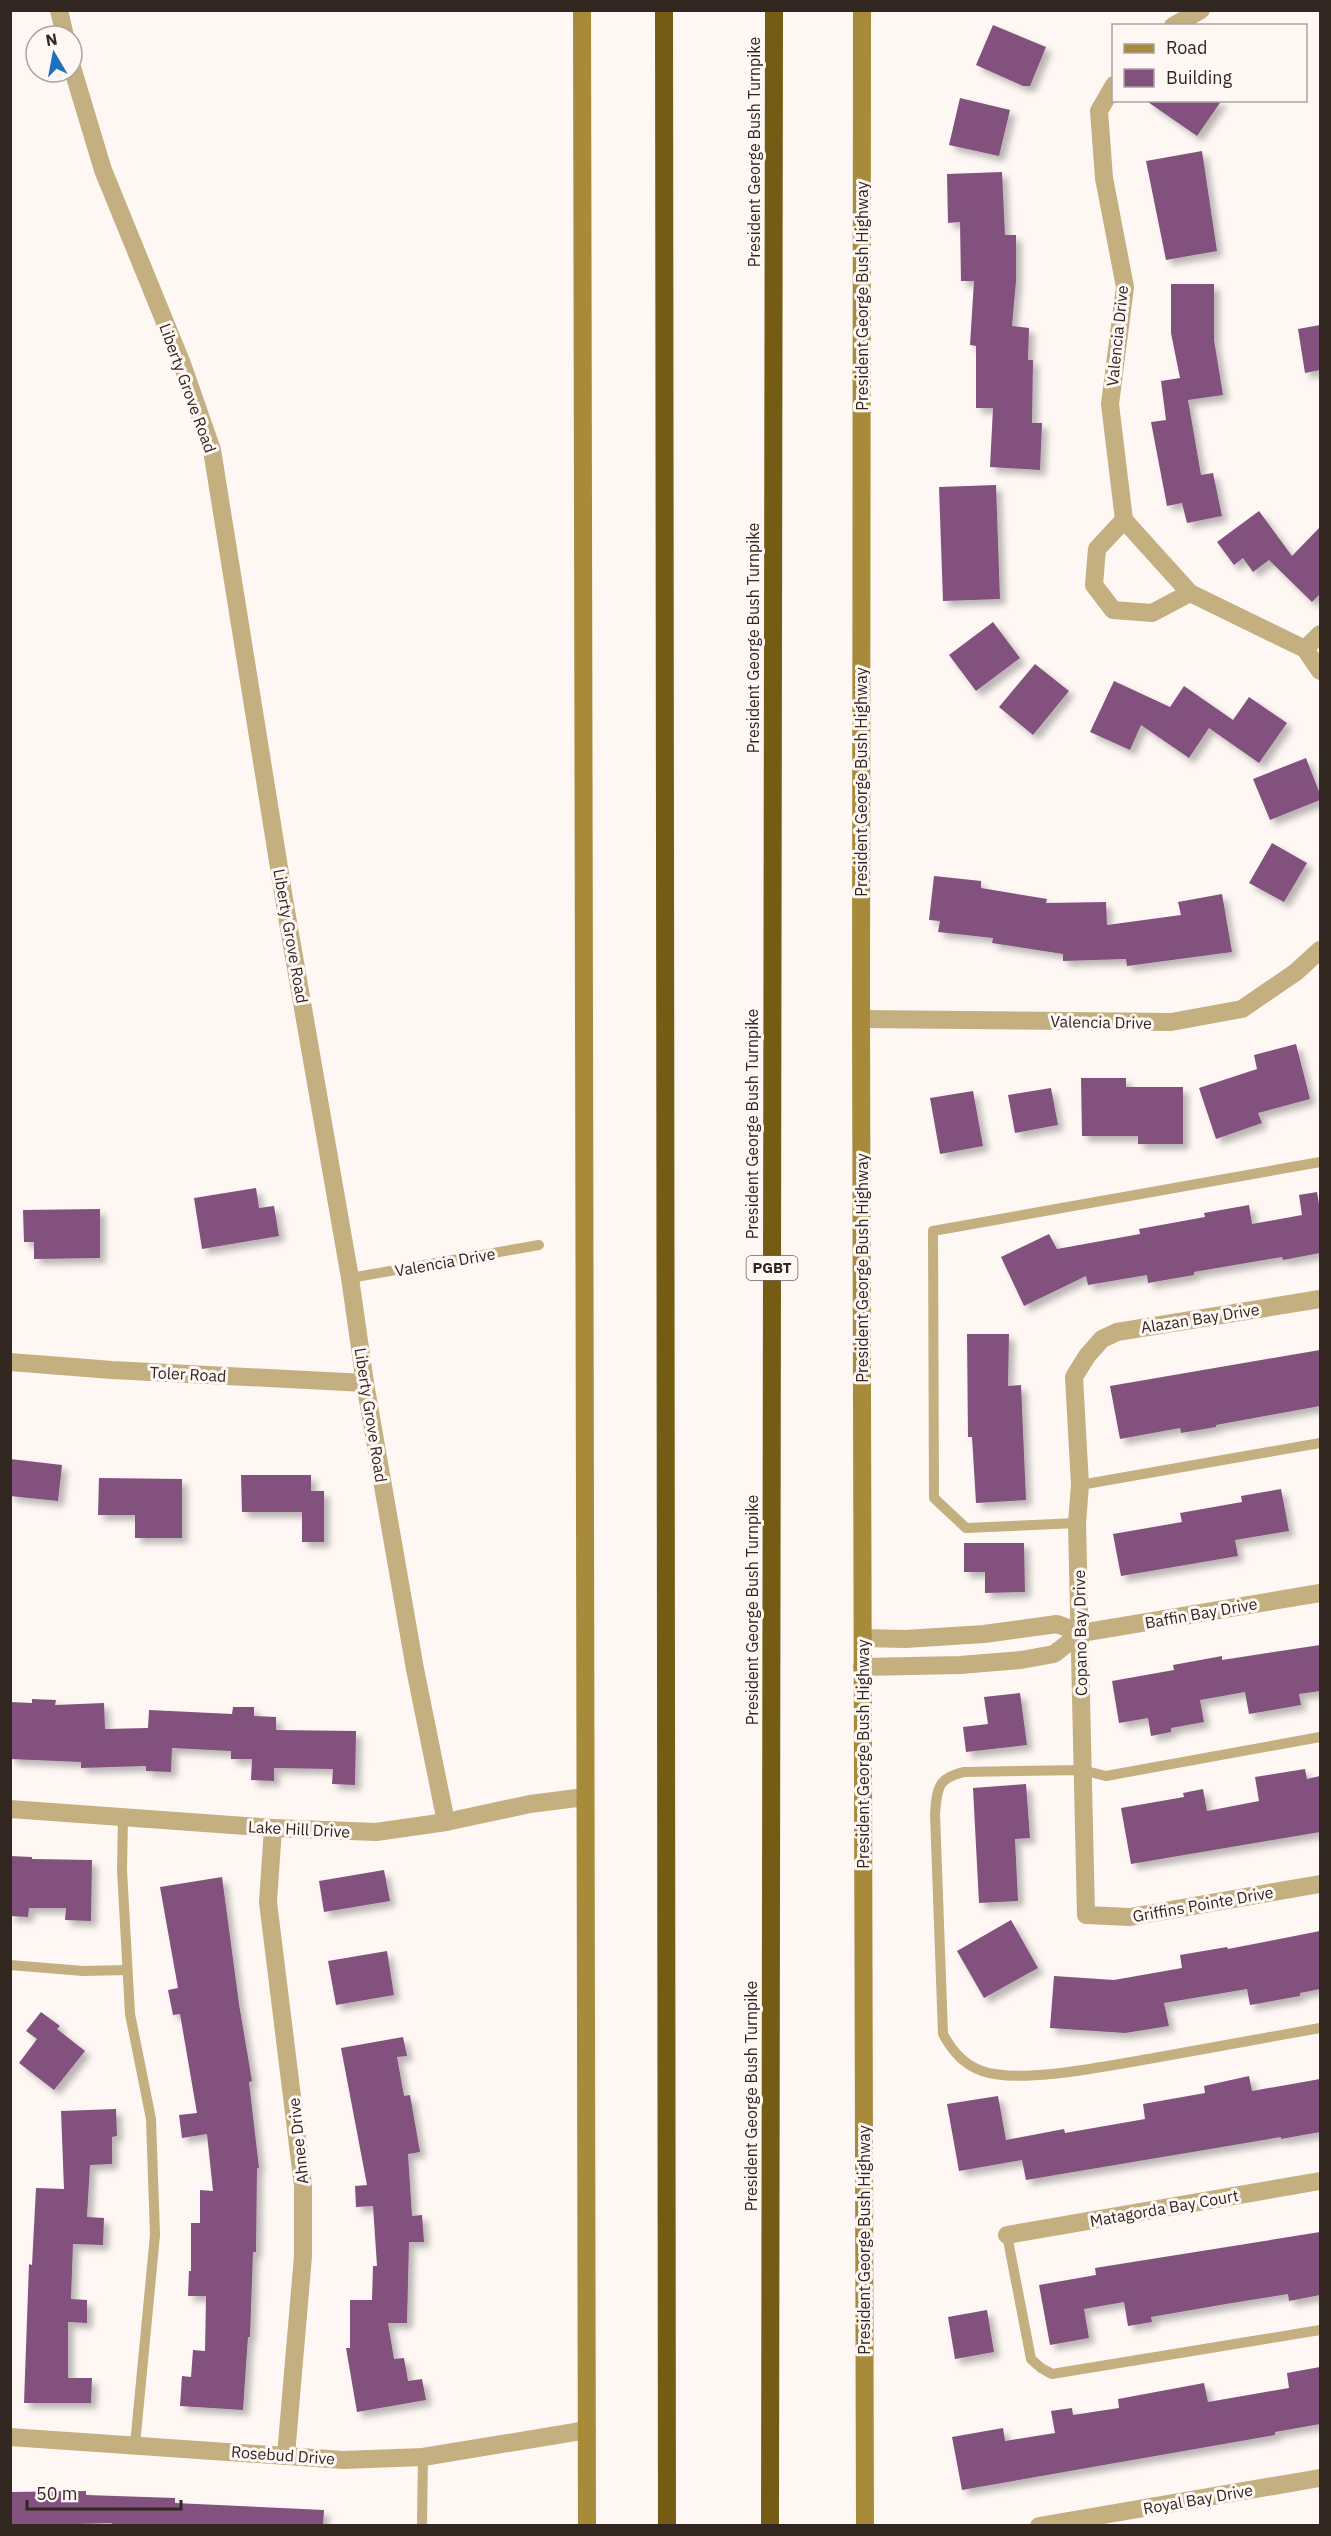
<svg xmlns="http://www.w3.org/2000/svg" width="1331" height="2536" viewBox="0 0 1331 2536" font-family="'IBM Plex Sans',sans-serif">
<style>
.building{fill:#83517e;filter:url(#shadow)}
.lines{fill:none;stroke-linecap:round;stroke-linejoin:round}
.service{stroke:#c3af7f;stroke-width:10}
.minor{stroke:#c3af7f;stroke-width:18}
.secondary{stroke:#a88a3b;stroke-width:18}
.motorway{stroke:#755c14;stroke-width:18}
.labels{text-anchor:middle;stroke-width:6;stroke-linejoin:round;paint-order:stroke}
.shield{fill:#fef7f4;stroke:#6f6560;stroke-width:1.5}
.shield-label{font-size:15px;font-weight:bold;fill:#322621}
.street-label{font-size:16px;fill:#322621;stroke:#fef7f4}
</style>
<defs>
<filter id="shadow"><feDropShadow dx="5.5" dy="5.5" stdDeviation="3" flood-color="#0004"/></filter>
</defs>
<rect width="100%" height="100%" fill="#fef7f4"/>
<!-- building -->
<g class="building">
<path d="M993,25L1046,47L1030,86H1023L976,65Z"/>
<path d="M960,98L1010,110L999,156L949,145Z"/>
<path d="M1145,100H1222L1197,136Z"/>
<path d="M1202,151L1217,251L1166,260L1146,161Z"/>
<path d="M1002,172L1005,235H1016V281L1012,326L1029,328L1028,360H1033L1032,423H1042L1040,470L990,467L993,408H976V346L970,345L974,281H961L960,222L948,223L947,174Z"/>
<path d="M1171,284H1214V340L1223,395L1188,400L1201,475L1213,473L1222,516L1187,523L1182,503L1167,506L1151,422L1166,420L1161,381L1180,378L1171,333Z"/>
<path d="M1320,325V370L1305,373L1298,329Z"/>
<path d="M996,485L1000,599L943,601L939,487Z"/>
<path d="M1259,511L1292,556L1320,527V594L1312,602L1269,560L1253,572L1243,558L1234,565L1217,542Z"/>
<path d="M993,622L1020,658L976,691L949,655Z"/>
<path d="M1035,664L1069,691L1033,735L999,707Z"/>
<path d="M1114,681L1170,707L1184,686L1233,720L1249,697L1287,723L1259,763L1209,728L1189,758L1141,725L1130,750L1090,732Z"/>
<path d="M1306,758L1320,794V800L1270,820L1253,779Z"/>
<path d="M1272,843L1307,863L1284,902L1249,883Z"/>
<path d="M934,876L981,881V888L1047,899L1046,903L1106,902L1107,925L1181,915L1178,902L1222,894L1232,952L1127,966L1126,959L1063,961V954L992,943L993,938L938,932L940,921L929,920Z"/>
<path d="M1296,1044L1310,1099L1258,1113L1262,1123L1216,1139L1199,1088L1257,1069L1254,1055Z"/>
<path d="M1081,1078H1126V1087H1183V1144H1138V1136H1082Z"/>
<path d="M1051,1088L1058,1125L1015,1133L1008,1095Z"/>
<path d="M973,1091L983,1146L940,1154L930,1098Z"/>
<path d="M256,1188L259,1208L274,1206L279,1236L202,1249L194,1198Z"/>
<path d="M1317,1192L1320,1211V1253L1283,1260L1282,1257L1194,1272V1275L1148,1283L1147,1275L1088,1285L1086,1276L1024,1306L1001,1257L1049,1234L1057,1249L1140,1234L1139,1229L1205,1217L1204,1213L1249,1205L1252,1224L1302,1215L1299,1195Z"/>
<path d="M100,1209V1258L34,1259V1242H24L23,1210Z"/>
<path d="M967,1334H1009L1008,1386L1021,1385L1026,1500L976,1503L972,1437H968Z"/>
<path d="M1320,1350V1406L1216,1425V1427L1181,1433L1180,1428L1120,1439L1110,1386Z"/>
<path d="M10,1459L62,1465L58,1501L10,1496Z"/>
<path d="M241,1475H311V1491H324V1542H302V1512H242Z"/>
<path d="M99,1478L182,1479V1538H135V1515H98Z"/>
<path d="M1281,1489L1289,1531L1235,1540L1238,1556L1121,1576L1113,1534L1182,1522L1180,1513L1242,1502L1241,1496Z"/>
<path d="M964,1543H1024L1025,1592L985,1593V1572H964Z"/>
<path d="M1320,1645V1691L1299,1694L1301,1705L1249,1714L1245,1692L1200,1700L1204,1722L1171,1728V1732L1151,1736L1148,1718L1119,1723L1112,1681L1174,1670L1173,1665L1222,1656V1660Z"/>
<path d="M1020,1693L1027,1745L966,1752L963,1727L988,1724L984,1697Z"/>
<path d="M32,1699L56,1700L55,1705L104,1703L105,1729L148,1728L149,1710L232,1714L233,1707H254V1716L276,1717V1730L356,1731L355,1785L332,1784L333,1769L274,1768V1781L251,1780L252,1759H231V1751L172,1748L171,1772L146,1771V1766L81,1768V1762L10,1759V1702L32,1703Z"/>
<path d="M1305,1769L1307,1779L1320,1776V1832L1131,1864L1121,1808L1184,1797L1183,1793L1203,1789L1207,1811L1259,1801L1255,1777Z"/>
<path d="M1026,1784L1030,1838L1015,1839L1018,1901L979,1903L973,1788Z"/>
<path d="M10,1856L32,1857V1859L92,1860L91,1921L65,1920L66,1908H29L28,1917L10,1916Z"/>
<path d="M384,1870L390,1901L324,1912L319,1881Z"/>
<path d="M222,1877L239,2004L252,2081L249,2082L259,2168H257L256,2252H253L250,2337H248L243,2410L180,2406L182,2376L191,2377L193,2350L205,2351L206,2296H188L189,2271H191V2223H200V2190L213,2191L207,2134L182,2138L179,2115L197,2113L180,2014L173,2015L168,1990L178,1988L160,1887Z"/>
<path d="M1011,1920L1038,1968L984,1998L957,1951Z"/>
<path d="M1320,1931V1989L1300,1993V1996L1250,2005L1247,1989L1164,2003L1169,2026L1125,2033L1050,2028L1054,1976L1114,1980L1182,1968L1180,1955L1227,1947L1228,1949Z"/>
<path d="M387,1951L394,1995L336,2005L328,1961Z"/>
<path d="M41,2012L60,2026L57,2029L85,2051L54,2090L19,2063L37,2039L26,2031Z"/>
<path d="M403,2037L407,2056L397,2057L404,2096L410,2095L420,2152L408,2154L412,2216L422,2215L424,2242H409L407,2323H388L394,2359L404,2358L408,2381L422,2379L426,2400L357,2412L346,2348H350V2300H372L373,2266H377L373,2206L356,2207L355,2186L367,2185L341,2048Z"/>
<path d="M1249,2076L1252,2091L1320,2079V2132L1281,2139V2137L1026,2180L1022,2160L959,2171L947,2104L998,2096L1006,2140L1064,2129L1065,2133L1145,2119L1143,2104L1205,2093L1204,2086Z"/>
<path d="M116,2109L117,2136L112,2137V2164L90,2165L87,2217L104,2218L103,2245L73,2244L71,2299L87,2300V2323L68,2322V2378H92L91,2403H24L29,2264L32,2265L36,2188L64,2189L61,2111Z"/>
<path d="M1320,2232V2295L1289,2301L1288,2294L1226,2304L1151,2317L1152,2322L1128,2326L1124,2302L1084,2309L1089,2338L1050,2345L1039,2285L1096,2275L1095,2268Z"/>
<path d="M987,2310L994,2352L955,2359L948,2317Z"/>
<path d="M1320,2367V2424L1275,2432V2435L962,2490L952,2437L1003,2428L1005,2441L1055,2433L1051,2411L1072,2408L1073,2415L1119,2408L1118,2399L1204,2383L1208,2402L1289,2388L1287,2373Z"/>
<path d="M86,2491V2495L175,2498V2503L324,2510L323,2526H112V2523L10,2526V2492Z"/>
</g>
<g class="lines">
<!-- service -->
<g class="service">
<path d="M350,1278L539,1245"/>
<path d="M1080,1485L1320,1443"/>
<path d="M1077,1523L966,1528L934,1498L933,1231L1320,1162"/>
<path d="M1320,1737L1106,1776L1082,1770L964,1772C937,1778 937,1789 935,1814L943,2034C952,2051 964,2065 982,2071C1021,2085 1111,2065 1154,2058C1209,2048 1265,2038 1320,2028"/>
<path d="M123,1817L122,1870L130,2014L151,2119L155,2235L135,2445"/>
<path d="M10,1965L83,1971L127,1970"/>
<path d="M1007,2235L1031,2359L1041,2368L1052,2374L1320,2330"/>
<path d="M422,2526L423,2457"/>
</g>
<!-- minor -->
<g class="minor">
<path d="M59,10L65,36"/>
<path d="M1173,26L1201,10"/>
<path d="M72,67L103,170L182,364L212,450L285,905L350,1278L365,1383L415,1669L446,1822"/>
<path d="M1114,85L1099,111L1104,178L1125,287L1110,404L1124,520L1190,593L1305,649L1320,671"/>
<path d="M1124,520L1097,549L1094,585L1113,610L1152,613L1190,593"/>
<path d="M1305,649L1320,634"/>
<path d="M861,1019L1171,1022L1242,1009L1296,972L1320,950"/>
<path d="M1320,1299L1117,1332L1102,1339L1087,1356L1074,1377L1080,1485L1077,1523L1086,1915L1130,1917L1320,1884"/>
<path d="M10,1362L112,1370L365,1383"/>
<path d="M863,1638L905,1639L984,1634L1057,1624L1081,1633"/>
<path d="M862,1667L960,1665L1021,1660L1054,1654L1081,1633L1320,1593"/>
<path d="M10,1809L273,1828L376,1832L446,1822L530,1804L585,1797"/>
<path d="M273,1828L268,1902L303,2186V2256L286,2455"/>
<path d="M1007,2235L1320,2181"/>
<path d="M10,2437L343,2460L423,2457L587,2430"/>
<path d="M1039,2526L1320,2478"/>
</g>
<!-- secondary -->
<g class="secondary">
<path d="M582,10L587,2526"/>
<path d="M862,10L861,1019L865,2526"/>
</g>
<!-- motorway -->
<g class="motorway">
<path d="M664,10L667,2526"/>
<path d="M770,2526L774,10"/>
</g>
</g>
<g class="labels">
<!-- shield labels -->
<rect class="shield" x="746.5" y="1256" width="51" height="24" rx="4.5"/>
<g class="shield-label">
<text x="772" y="1273">PGBT</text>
</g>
<!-- street labels -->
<g class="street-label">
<text transform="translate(754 152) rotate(-90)" y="6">President George Bush Turnpike</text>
<text transform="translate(862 296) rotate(-90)" y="6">President George Bush Highway</text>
<text transform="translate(1117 336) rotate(-84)" y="6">Valencia Drive</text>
<text transform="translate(188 388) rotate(70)" y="6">Liberty Grove Road</text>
<text transform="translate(753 638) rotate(-90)" y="6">President George Bush Turnpike</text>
<text transform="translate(861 782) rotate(-90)" y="6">President George Bush Highway</text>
<text transform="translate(291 936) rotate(80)" y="6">Liberty Grove Road</text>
<text transform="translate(1101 1022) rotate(1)" y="6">Valencia Drive</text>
<text transform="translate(752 1124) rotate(-90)" y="6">President George Bush Turnpike</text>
<text transform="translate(445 1262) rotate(-10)" y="6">Valencia Drive</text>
<text transform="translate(862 1268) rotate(-90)" y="6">President George Bush Highway</text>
<text transform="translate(1200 1318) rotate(-9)" y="6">Alazan Bay Drive</text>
<text transform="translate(188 1374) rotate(3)" y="6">Toler Road</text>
<text transform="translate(371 1415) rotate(81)" y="6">Liberty Grove Road</text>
<text transform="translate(752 1610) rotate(-90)" y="6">President George Bush Turnpike</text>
<text transform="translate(1201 1613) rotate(-10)" y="6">Baffin Bay Drive</text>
<text transform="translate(1080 1633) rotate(-91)" y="6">Copano Bay Drive</text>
<text transform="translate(863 1754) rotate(-90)" y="6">President George Bush Highway</text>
<text transform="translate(299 1829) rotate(3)" y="6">Lake Hill Drive</text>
<text transform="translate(1203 1904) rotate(-10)" y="6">Griffins Pointe Drive</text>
<text transform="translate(751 2096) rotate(-90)" y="6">President George Bush Turnpike</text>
<text transform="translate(298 2141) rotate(-96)" y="6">Ahnee Drive</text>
<text transform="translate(1164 2208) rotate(-10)" y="6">Matagorda Bay Court</text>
<text transform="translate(864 2240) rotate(-90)" y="6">President George Bush Highway</text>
<text transform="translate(283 2455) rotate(4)" y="6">Rosebud Drive</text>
<text transform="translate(1198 2499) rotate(-10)" y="6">Royal Bay Drive</text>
</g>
</g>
<!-- border -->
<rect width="1331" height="2536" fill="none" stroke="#322621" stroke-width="24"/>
<!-- legend -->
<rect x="1112" y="24" width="195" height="78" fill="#fef7f4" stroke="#aca3a0" stroke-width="1.5"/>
<rect x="1124" y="44" width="30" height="9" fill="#a88a3b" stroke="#aca3a0" stroke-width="1.5"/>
<text x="1166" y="54" font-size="18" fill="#322621">Road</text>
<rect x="1124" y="69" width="30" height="18" fill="#83517e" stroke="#aca3a0" stroke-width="1.5"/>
<text x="1166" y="84" font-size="18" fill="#322621">Building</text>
<!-- north arrow -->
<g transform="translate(54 54) rotate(350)"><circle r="28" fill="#fef7f4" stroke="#aca3a0" stroke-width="1.5"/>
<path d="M0-4.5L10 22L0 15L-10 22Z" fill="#1f70bf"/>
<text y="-9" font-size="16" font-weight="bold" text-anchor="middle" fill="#322621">N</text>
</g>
<!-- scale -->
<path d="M27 2500v9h154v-9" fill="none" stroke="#322621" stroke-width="3"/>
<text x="36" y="2500" font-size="18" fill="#322621" stroke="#fef7f4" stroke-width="4.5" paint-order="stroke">50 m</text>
</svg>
